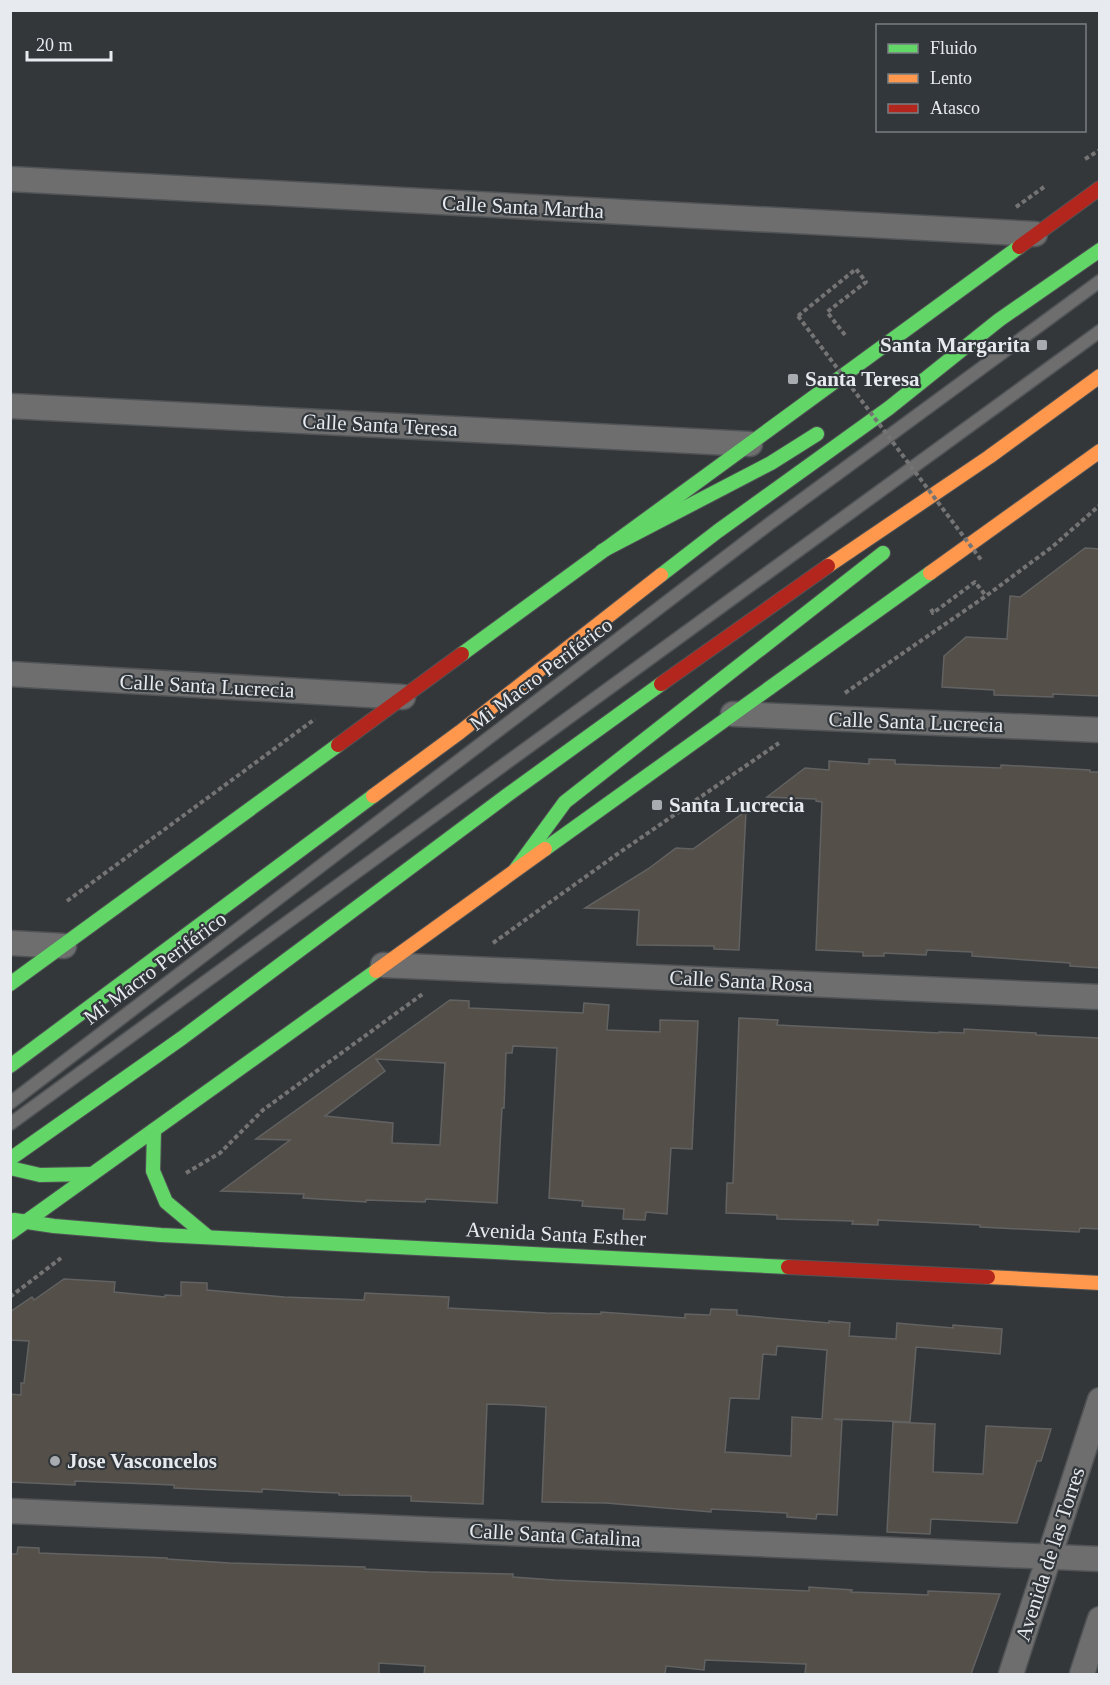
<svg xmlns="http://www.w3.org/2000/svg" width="1110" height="1685" viewBox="0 0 1110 1685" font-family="'Times New Roman',serif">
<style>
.building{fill:#545049;stroke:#626262;stroke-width:1.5;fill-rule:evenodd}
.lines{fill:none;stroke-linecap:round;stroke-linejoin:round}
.lane-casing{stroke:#515456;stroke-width:15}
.street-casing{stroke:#515456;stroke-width:27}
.fast-casing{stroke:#515456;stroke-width:16}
.slow-casing{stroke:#515456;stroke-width:16}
.jam-casing{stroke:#515456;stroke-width:16}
.path{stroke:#747475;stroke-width:4;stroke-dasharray:4.5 3;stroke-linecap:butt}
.lane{stroke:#6e6e6f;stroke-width:12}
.street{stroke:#6e6e6f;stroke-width:24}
.fast{stroke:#63d668;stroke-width:14}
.slow{stroke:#ff974d;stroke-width:14}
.jam{stroke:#b3261e;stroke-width:14}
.path-bridge{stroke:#747475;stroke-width:4;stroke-dasharray:4.5 3;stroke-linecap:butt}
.poi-dot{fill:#a8abaf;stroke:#32373c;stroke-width:2}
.labels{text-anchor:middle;stroke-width:4.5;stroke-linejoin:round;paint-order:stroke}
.street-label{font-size:21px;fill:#e7eaee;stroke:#32373c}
.poi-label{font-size:21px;font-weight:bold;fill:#e7eaee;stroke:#32373c;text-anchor:start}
</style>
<rect width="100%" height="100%" fill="#34373a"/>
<!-- building -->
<g class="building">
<path d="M1085,548L1100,549V696L1053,694V697L994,695V690L942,687L944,656L966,637L1007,639L1010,596L1020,597Z"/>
<path d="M869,759L895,760V764L1001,768V765L1090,770V772H1100V968L1070,966V963L972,956V952L927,950L926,955L884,953V956H863V952L816,950L822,802L816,801V799L767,797L805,768L829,770V761L869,764Z"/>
<path d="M746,811L739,950L714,949V946L637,945L639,910L585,908L648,869L676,848L693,849Z"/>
<path d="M450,1000L469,1001V1008L583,1013L584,1003L609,1005L607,1030L660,1032V1020L698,1021L692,1149L671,1148L667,1214L646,1212L645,1220L623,1219L624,1209L582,1206L583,1201L549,1198L557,1048L513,1046L512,1053H506L504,1108H502L497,1203L426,1199L425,1202L366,1200V1202L303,1198L304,1194L221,1191L290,1140L256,1139ZM376,1059L445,1063L440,1145L392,1143L393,1123L325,1116L385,1071Z"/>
<path d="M739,1018L778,1020L777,1025L939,1033V1032L964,1033V1029L1036,1033V1035L1100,1038V1229L1080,1228L1079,1232L980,1227V1225L878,1220V1225L852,1224L853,1221L777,1219V1215L726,1213L727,1183H733Z"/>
<path d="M64,1279L115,1282L114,1292L165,1297V1295L181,1296V1282L207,1283V1290L284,1297L364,1300L365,1293L449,1297L448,1308L546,1313L601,1314V1312L685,1318V1314L710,1315L711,1309L737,1310V1315L829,1323V1321L850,1323L849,1336L896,1339L897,1323L953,1328V1325L1002,1329L1000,1354L916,1347L910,1422L834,1419L842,1420L837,1515L817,1514L816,1519L787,1517V1513L711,1509V1512L606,1503L542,1502L546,1407L516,1405L487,1404L483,1504L411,1501V1496L339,1495V1493L313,1492L262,1489V1492L174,1488V1485L75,1481V1485L10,1482V1394L21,1395V1383H24L29,1341L10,1340V1312L32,1297L34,1300ZM777,1346L827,1350L822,1419L792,1417L791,1456L725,1452L730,1398L759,1399L763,1354L776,1355Z"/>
<path d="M893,1422L935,1424L933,1472L983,1474L986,1426L1051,1429L1041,1461H1037L1017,1523L931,1519L930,1534L887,1532Z"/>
<path d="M18,1547L39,1548V1553L167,1558V1559L230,1563L365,1567V1569L429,1572L513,1574V1577L555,1580L809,1591V1587L852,1590L851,1592L906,1594L928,1595V1591L1000,1594L971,1674H805L806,1664L705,1660L704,1670L666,1666L665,1674H424L425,1666L379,1663V1674H10V1554H17Z"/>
</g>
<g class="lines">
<defs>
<g id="lane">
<path d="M10,1103L769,524L1100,281"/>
<path d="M10,1124L1100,331"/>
</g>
<g id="street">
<path d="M10,179L1035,234"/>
<path d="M10,406L750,444"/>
<path d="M10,674L403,697"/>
<path d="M733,714L1100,730"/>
<path d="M10,943L64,946"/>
<path d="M383,965L1100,997"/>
<path d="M10,1511L1100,1559"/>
<path d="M1011,1674L1100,1400"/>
<path d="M1082,1674L1100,1619"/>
</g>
<g id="fast">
<path d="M602,551L771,463L817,434"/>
<path d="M661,575L718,531L889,408L999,320L1100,250"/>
<path d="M462,654L1019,247"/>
<path d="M545,849L930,573"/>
<path d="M516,869L565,802L883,553"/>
<path d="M10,984L338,745"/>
<path d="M10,1066L373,796"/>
<path d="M154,1130L153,1171L166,1202L208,1237"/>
<path d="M10,1159L182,1038L506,796L661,684"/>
<path d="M10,1168L40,1175L92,1174"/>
<path d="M14,1220L54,1226L161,1235L788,1267"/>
<path d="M10,1233L376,971"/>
</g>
<g id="slow">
<path d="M828,566L989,457L1100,376"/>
<path d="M930,573L1100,451"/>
<path d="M373,796L460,732L661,575"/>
<path d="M376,971L545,849"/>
<path d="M988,1277L1100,1283"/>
</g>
<g id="jam">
<path d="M1019,247L1100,188"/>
<path d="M661,684L828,566"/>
<path d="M338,745L462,654"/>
<path d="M788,1267L988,1277"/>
</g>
</defs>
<!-- lane casing -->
<use href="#lane" class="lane-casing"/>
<!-- street casing -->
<use href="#street" class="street-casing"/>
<!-- fast casing -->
<use href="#fast" class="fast-casing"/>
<!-- slow casing -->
<use href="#slow" class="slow-casing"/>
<!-- jam casing -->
<use href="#jam" class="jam-casing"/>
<!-- path -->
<g class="path">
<path d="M1085,159L1100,150"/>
<path d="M1016,207L1044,187"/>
<path d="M798,316L856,269L866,282L827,312L845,335"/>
<path d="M931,609L933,613L975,582L986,596"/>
<path d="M845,693L986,596L1052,547L1100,505"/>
<path d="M67,901L315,719"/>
<path d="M493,943L616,855L779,743"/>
<path d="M186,1173L220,1153L263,1110L424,993"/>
<path d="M10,1297L61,1258"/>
</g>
<!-- lane -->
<use href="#lane" class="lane"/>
<!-- street -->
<use href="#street" class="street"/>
<!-- fast -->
<use href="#fast" class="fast"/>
<!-- slow -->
<use href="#slow" class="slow"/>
<!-- jam -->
<use href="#jam" class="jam"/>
<!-- path-bridge -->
<path class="path-bridge" d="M798,316L982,561"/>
</g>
<!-- markers -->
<g class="poi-dot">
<rect x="1036" y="339" width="12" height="12" rx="3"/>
<rect x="787" y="373" width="12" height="12" rx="3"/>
<rect x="651" y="799" width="12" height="12" rx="3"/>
<circle cx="55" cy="1461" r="6"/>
</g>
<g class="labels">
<!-- street labels -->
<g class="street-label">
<text transform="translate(523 207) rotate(3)" y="7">Calle Santa Martha</text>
<text transform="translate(380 425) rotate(3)" y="7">Calle Santa Teresa</text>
<text transform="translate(541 674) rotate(-37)" y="7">Mi Macro Periférico</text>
<text transform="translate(207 686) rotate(3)" y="7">Calle Santa Lucrecia</text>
<text transform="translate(916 722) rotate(2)" y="7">Calle Santa Lucrecia</text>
<text transform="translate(155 968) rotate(-37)" y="7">Mi Macro Periférico</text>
<text transform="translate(741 981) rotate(3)" y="7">Calle Santa Rosa</text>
<text transform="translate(556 1234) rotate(3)" y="7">Avenida Santa Esther</text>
<text transform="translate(555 1535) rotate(3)" y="7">Calle Santa Catalina</text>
<text transform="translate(1050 1554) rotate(-72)" y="7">Avenida de las Torres</text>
</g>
<!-- poi labels -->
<g class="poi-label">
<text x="1030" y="352" text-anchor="end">Santa Margarita</text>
<text x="805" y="386">Santa Teresa</text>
<text x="669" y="812">Santa Lucrecia</text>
<text x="67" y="1468">Jose Vasconcelos</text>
</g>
</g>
<!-- border -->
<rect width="1110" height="1685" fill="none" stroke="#e7eaee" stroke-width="24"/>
<!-- legend -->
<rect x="876" y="24" width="210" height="108" fill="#32373c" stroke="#7a7f83" stroke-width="1.5"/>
<rect x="888" y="44" width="30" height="9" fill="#63d668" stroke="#7a7f83" stroke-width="1.5"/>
<text x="930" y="54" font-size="18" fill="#e7eaee">Fluido</text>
<rect x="888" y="74" width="30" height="9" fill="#ff974d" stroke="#7a7f83" stroke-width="1.5"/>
<text x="930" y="84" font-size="18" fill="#e7eaee">Lento</text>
<rect x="888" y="104" width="30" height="9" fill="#b3261e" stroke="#7a7f83" stroke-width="1.5"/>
<text x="930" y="114" font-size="18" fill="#e7eaee">Atasco</text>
<!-- scale -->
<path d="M27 51v9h84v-9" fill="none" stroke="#e7eaee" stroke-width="3"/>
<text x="36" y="51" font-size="18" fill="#e7eaee" stroke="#32373c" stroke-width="4.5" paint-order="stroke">20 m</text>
</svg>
